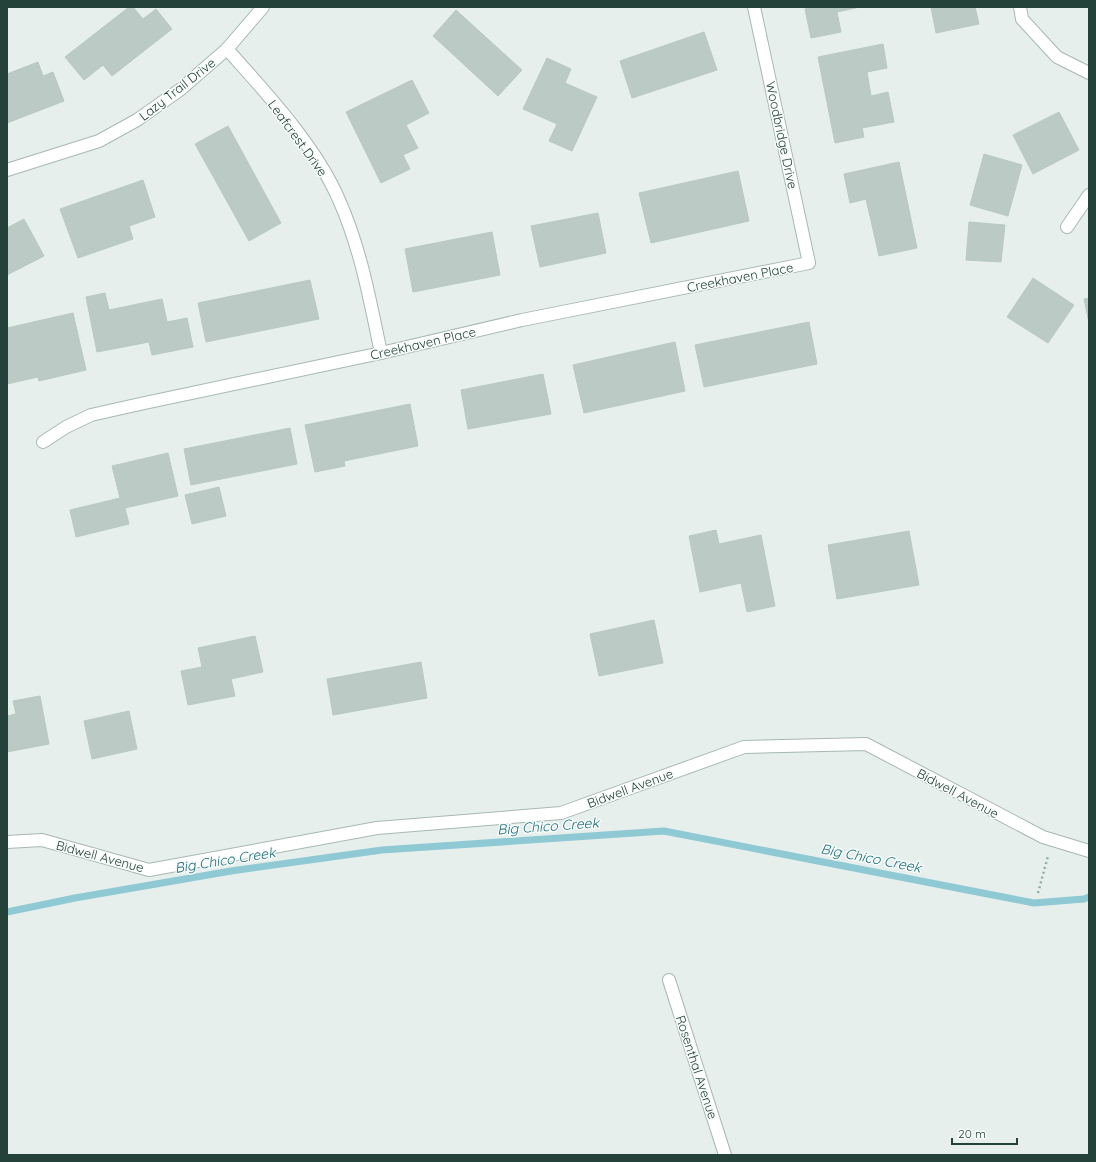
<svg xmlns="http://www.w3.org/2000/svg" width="1096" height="1162" viewBox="0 0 1096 1162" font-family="Quicksand,sans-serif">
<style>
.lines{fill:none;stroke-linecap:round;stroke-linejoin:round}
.stream{stroke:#8ec9d4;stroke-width:7}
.building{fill:#bbcac4;stroke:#b8c9c2}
.minor-casing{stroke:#a8b8b2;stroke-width:14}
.path{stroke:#86b3a5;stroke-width:2.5;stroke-dasharray:2 3;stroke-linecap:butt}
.minor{stroke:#fff;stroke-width:12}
.labels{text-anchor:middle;stroke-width:3;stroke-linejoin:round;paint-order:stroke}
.street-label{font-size:13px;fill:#24423a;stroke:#f7fbf9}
.water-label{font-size:14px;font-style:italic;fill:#1c6f80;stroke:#f7fbf9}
</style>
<rect width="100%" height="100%" fill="#e6efeb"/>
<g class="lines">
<!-- stream -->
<path class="stream" d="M7,912L75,898L231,871L382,850L664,831L1034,903L1084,899L1089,897"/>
</g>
<!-- building -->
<g class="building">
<path d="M129,7H133L143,19L156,9L172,29L112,76L103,65L84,80L65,57Z"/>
<path d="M813,7H860L837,12L841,32L811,38L805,9Z"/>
<path d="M931,7H975L979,24L936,33Z"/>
<path d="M456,10L522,70L498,96L433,36Z"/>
<path d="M704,32L717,70L632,98L620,61Z"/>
<path d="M883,44L887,68L867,72L871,96L888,92L894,122L862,128L864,137L835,143L818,57Z"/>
<path d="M547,58L571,69L565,83L597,97L572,151L549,141L557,124L523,109Z"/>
<path d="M38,62L43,76L53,72L64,101L7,123V74Z"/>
<path d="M412,80L429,113L406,125L418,148L403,155L410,169L381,183L346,112Z"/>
<path d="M1059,112L1079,150L1033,174L1013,135Z"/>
<path d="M228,126L281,223L249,241L195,144Z"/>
<path d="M984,154L1022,165L1008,216L970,205Z"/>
<path d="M899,162L917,248L879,256L866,199L850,203L844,174Z"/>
<path d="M738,171L749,221L651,243L639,193Z"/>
<path d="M143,180L155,217L129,226L133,239L78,258L60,209Z"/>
<path d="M598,213L606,253L540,267L531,226Z"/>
<path d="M24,219L44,256L7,275V228Z"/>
<path d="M969,222L1005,225L1001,262L966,260Z"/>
<path d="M492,232L500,275L413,292L405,249Z"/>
<path d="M1033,278L1074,305L1048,343L1007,317Z"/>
<path d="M310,280L319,319L206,342L198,303Z"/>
<path d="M105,293L109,310L162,299L167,322L187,318L193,347L152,355L149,342L97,352L86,297Z"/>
<path d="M1089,298V323L1084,299Z"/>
<path d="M73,313L86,370L39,381L38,377L7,384V328Z"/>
<path d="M809,322L817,364L704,387L695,345Z"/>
<path d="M675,342L685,391L584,413L573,365Z"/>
<path d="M543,374L551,414L468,429L461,390Z"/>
<path d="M410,404L418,446L344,461L345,466L315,472L305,425Z"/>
<path d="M290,428L297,464L191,485L184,449Z"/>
<path d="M168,453L178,496L125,508L129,524L76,537L70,510L120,498L112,466Z"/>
<path d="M219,487L226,516L192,524L185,495Z"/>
<path d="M716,530L719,544L761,535L775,606L747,612L741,583L700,592L689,536Z"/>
<path d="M909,531L919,585L837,599L828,545Z"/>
<path d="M654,620L663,663L599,676L590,634Z"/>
<path d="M255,636L263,672L231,679L235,696L188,705L181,671L202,667L198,648Z"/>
<path d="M421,662L427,698L333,715L327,679Z"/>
<path d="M40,696L49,744L7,752V716L16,714L13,701Z"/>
<path d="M129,711L137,749L92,759L84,721Z"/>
</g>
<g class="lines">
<defs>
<g id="minor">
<path d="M1020,7L1022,19L1057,57L1089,73"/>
<path d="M227,49C266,93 316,146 339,200C361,249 370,301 381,353"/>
<path d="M7,170L99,141L137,120L181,89L227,49L263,7"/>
<path d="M1067,227L1089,195"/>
<path d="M43,442L66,427L91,415L140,404L381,353L522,320L809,263L754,7"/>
<path d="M7,842L42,840L149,870L377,828L561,813L744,747L866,744L1043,837L1089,851"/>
<path d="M669,980L725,1155"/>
</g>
</defs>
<!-- minor casing -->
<use href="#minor" class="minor-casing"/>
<!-- path -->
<path class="path" d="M1038,893L1048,856"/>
<!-- minor -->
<use href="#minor" class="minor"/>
</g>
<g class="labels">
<!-- street labels -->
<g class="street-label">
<text transform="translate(177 89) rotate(-38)" y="5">Lazy Trail Drive</text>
<text transform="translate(782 135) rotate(78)" y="5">Woodbridge Drive</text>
<text transform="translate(298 138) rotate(54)" y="5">Leafcrest Drive</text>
<text transform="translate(740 277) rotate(-11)" y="5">Creekhaven Place</text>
<text transform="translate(423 343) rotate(-13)" y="5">Creekhaven Place</text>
<text transform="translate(630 788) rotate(-20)" y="5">Bidwell Avenue</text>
<text transform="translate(958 793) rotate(28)" y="5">Bidwell Avenue</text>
<text transform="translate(100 856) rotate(15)" y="5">Bidwell Avenue</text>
<text transform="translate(697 1067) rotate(72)" y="5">Rosenthal Avenue</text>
</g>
<!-- water labels -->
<g class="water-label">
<text transform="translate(548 826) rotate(-4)" y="5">Big Chico Creek</text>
<text transform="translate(871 858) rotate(11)" y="5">Big Chico Creek</text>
<text transform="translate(225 860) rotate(-9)" y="5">Big Chico Creek</text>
</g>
</g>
<!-- border -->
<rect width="1096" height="1162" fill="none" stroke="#24423a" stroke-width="16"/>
<!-- scale -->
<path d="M952 1138v6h65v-6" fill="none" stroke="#24423a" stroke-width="2"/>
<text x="958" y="1138" font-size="12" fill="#24423a" stroke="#f7fbf9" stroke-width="3" paint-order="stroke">20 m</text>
</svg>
